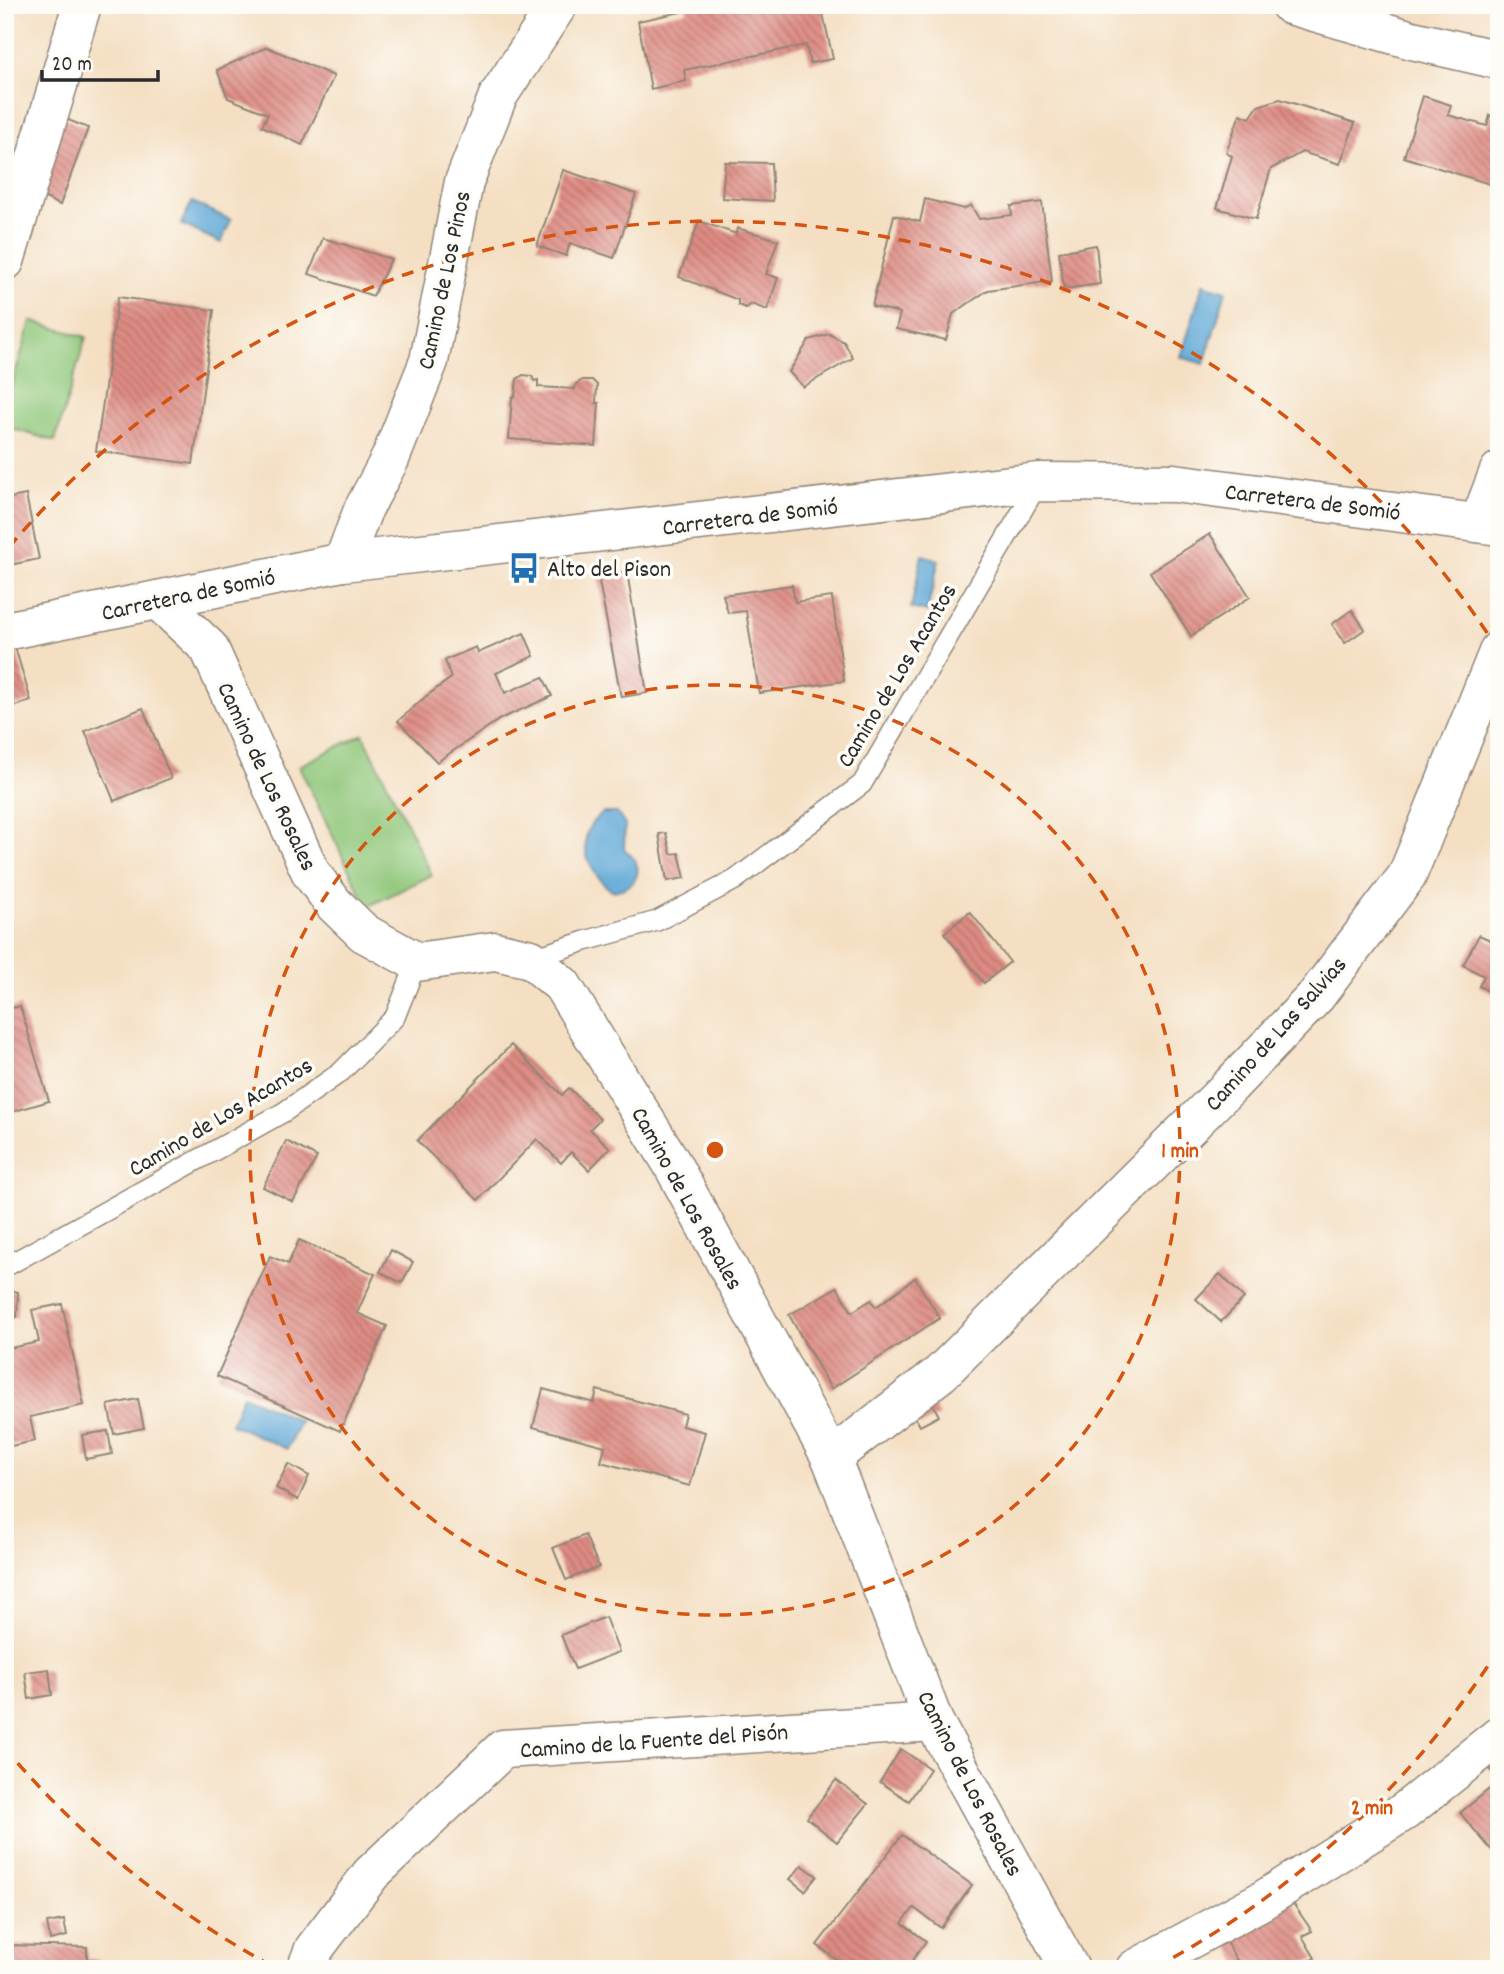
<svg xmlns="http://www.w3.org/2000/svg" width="1504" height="1974" viewBox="0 0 1504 1974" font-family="Dekko,sans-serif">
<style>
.green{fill:#90c77a;stroke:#5e7952;stroke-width:2}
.water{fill:#60a9d7;stroke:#466a81;stroke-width:2}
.building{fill:url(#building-back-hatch)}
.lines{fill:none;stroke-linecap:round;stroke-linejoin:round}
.lane-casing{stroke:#908577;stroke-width:22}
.street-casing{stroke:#908577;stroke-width:41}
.secondary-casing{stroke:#908577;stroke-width:41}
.lane{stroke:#fff;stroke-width:19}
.street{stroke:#fff;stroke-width:38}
.secondary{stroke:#fff;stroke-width:38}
.ring{fill:none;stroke:#d5540f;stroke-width:3.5;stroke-dasharray:12 9}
.labels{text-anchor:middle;stroke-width:7;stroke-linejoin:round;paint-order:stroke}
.street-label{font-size:24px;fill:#2b2b2b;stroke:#fdfcf7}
.poi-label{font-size:24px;fill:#2b2b2b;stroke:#fdfcf7;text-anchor:start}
.centre{fill:#d5540f;stroke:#fdfcf7;stroke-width:3.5}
.ring-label{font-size:21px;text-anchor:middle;font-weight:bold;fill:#d5540f;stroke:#fdfcf7;stroke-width:7;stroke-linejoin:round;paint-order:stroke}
</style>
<defs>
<pattern id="building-back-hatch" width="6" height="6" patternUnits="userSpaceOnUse" patternTransform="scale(1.75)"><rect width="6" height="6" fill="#de8b83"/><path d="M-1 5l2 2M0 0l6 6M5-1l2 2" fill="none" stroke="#b4726b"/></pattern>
</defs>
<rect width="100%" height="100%" fill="#fdfcf7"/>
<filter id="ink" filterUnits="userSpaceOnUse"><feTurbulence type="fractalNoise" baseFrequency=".0143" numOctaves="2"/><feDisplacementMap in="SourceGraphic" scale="14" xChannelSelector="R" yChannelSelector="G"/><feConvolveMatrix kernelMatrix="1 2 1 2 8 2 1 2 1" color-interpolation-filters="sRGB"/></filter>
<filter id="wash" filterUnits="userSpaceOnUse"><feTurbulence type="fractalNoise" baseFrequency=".00686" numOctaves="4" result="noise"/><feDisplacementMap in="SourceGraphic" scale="28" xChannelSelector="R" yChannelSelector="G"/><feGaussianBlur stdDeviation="1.57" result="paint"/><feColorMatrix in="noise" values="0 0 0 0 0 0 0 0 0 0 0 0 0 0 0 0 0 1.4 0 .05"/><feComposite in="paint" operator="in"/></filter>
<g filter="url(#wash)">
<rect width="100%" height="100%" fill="#f4dfc3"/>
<!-- green -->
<g class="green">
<path d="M31,321L86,337L55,441L5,427V407Z"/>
<path d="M363,734L432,875L367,907L299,766Z"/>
</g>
<!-- water -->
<g class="water">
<path d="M192,202L231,220L221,243L181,224Z"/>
<path d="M1203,284L1226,291L1204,364L1181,357Z"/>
<path d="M922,555L939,560L927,612L911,608Z"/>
<path d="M603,813H617L625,825L624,849C647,867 639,887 612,891C587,872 572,834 603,813Z"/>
<path d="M243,1395L300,1421L287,1449L231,1424Z"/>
</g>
<g id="blocks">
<!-- building -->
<g class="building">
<path d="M686,5H821L833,59L810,63L806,45L684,70L686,81L651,89L638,21L686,11Z"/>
<path d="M267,47L334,76L302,145L262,126L268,114L228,98L217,70Z"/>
<path d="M1423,96L1451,105L1448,115L1487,126L1490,115L1499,118V187L1404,157Z"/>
<path d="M1280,99L1355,123L1340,164L1302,152L1271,169L1256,219L1217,208L1232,156L1226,153L1240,114L1250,118L1258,106Z"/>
<path d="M61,117L88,128L60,205L39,195Z"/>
<path d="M725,162L771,163L773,201L722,198Z"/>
<path d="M563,170L636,194L614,258L570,243L566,256L537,246Z"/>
<path d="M925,199L964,209L971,205L979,219L1012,215L1011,206L1042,202L1052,281L988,290L953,314L946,340L896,329L900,313L872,306L894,215L920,222Z"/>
<path d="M699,221L736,234L737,228L778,240L766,274L778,278L767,310L751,304L746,308L738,305V300L679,277Z"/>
<path d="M323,238L391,259L373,296L309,274Z"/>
<path d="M1096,245L1100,284L1064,289L1059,252Z"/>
<path d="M118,297L214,310L193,464L96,451Z"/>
<path d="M829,334L844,342L853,358L803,387L789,372L809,340Z"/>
<path d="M523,375L532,376L534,381L538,380V387L575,389L576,384L583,380H592L597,385L596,403H599L596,446L509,439L512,397L515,396L517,379Z"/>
<path d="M26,495L39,559L5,566V499Z"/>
<path d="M1210,534L1250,597L1191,636L1150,572Z"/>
<path d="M627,572L647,693L621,697L598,576Z"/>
<path d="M792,585L795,602L832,597L844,681L759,693L746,611L728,613L723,595Z"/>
<path d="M1352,610L1365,629L1345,643L1332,624Z"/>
<path d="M524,633L534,656L496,673L505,693L543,677L552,696L500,719L437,762L398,721L425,697L451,678L445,660L476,647L478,653Z"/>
<path d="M15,647L31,701L5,709V649Z"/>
<path d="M143,708L171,778L114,801L85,731Z"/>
<path d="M666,833L671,854L679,853L685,878L667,881L659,834Z"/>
<path d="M970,912L1010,962L984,983L944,933Z"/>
<path d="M1479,935L1499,944V997L1479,986L1484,976L1463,965Z"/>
<path d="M20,1006L49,1101L5,1114V1010Z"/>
<path d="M511,1045L562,1095L569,1088L600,1119L590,1129L610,1148L589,1170L571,1152L561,1163L537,1139L478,1200L417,1141Z"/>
<path d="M286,1141L317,1157L293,1202L263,1187Z"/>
<path d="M299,1240L375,1274L357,1313L387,1326L340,1431L217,1376L270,1256L288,1264Z"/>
<path d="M391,1250L413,1262L402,1283L380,1272Z"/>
<path d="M1220,1274L1244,1298L1221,1322L1196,1299Z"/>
<path d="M915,1278L940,1318L831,1389L789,1315L837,1287L852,1312L871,1300L876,1307Z"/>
<path d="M5,1289L18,1292L17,1317L5,1318Z"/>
<path d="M62,1304L84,1405L30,1417L35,1441L6,1447L5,1349L39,1342L32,1310Z"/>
<path d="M543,1389L594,1403L597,1390L685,1414L682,1426L705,1432L690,1486L601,1462L605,1446L533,1427Z"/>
<path d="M929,1397L939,1416L920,1426L910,1408Z"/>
<path d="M138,1399L144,1428L114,1434L108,1405Z"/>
<path d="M108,1431L112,1454L86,1459L82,1435Z"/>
<path d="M288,1464L309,1476L298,1500L276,1488Z"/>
<path d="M585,1535L599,1567L566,1580L553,1548Z"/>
<path d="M605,1617L619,1652L575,1669L561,1635Z"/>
<path d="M49,1669L52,1695L29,1699L25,1672Z"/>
<path d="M901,1749L930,1769L909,1801L880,1782Z"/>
<path d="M1499,1752V1780L1485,1763Z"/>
<path d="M836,1780L868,1804L837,1842L807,1818Z"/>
<path d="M1499,1781V1859L1460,1813Z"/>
<path d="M902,1835L972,1885L941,1928L914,1908L902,1923L926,1941L906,1969H849L817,1945Z"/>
<path d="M802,1865L817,1876L805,1891L790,1879Z"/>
<path d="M1290,1899L1312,1931L1302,1936L1315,1958L1294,1969H1242L1222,1935Z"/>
<path d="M64,1920L67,1936L50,1940L47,1923Z"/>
<path d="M5,1945L87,1947V1959L99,1960L98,1969H5Z"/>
</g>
</g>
</g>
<g filter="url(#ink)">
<use href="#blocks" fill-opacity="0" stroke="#908577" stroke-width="2"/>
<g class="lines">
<defs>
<g id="lane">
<path d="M531,959L585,941L657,921L735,880L862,784L1039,482"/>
<path d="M5,1267L284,1112L341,1072L395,1017L417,962"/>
</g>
<g id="street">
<path d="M1290,5L1412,40L1499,60"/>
<path d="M5,261L82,5"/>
<path d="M1479,523L1499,471"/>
<path d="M343,562L363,510L390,459L429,361L464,182L498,96L558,5"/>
<path d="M158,600L209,648L311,873L334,904L364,933L417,962L495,951L531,959L562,985L671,1162L831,1458L934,1722L1070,1969"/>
<path d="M831,1458L941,1373L1231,1085L1316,996L1407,876L1499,650"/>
<path d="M306,1969L314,1949L371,1874L503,1749L934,1722"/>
<path d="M1135,1969L1263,1900L1405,1811L1499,1736"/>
</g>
<path id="secondary" d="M5,631L343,562L1039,482L1174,483L1499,526"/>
</defs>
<!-- lane casing -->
<use href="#lane" class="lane-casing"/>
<!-- street casing -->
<use href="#street" class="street-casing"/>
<!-- secondary casing -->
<use href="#secondary" class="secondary-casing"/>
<!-- lane -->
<use href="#lane" class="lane"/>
<!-- street -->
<use href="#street" class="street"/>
<!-- secondary -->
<use href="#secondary" class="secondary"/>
</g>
</g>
<!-- distance rings -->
<g class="ring">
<circle cx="715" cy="1150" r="465"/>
<path d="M1499 1649A929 929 0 0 1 1158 1966M272 1966A929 929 0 0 1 9 1753M9 547A929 929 0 0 1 1499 651"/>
</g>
<!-- icons -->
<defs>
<symbol id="bus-bare" viewBox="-9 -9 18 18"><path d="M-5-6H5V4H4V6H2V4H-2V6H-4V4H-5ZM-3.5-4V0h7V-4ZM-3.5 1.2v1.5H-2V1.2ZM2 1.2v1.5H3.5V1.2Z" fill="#1f6fb2" stroke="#fdfcf7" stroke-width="2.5" paint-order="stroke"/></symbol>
</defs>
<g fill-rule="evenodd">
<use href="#bus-bare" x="502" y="546" width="44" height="44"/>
</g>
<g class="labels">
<!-- street labels -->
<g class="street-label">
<text transform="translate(443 280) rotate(-78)" y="8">Camino de Los Pinos</text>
<text transform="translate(1313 501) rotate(7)" y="8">Carretera de Somió</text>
<text transform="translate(750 516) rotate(-7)" y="8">Carretera de Somió</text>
<text transform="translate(188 594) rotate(-12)" y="8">Carretera de Somió</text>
<text transform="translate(896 675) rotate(-59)" y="8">Camino de Los Acantos</text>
<text transform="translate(268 776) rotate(65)" y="8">Camino de Los Rosales</text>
<text transform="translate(1275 1033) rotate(-48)" y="8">Camino de Las Salvias</text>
<text transform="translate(220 1116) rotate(-31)" y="8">Camino de Los Acantos</text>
<text transform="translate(688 1198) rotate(61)" y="8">Camino de Los Rosales</text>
<text transform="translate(654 1740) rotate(-4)" y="8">Camino de la Fuente del Pisón</text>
<text transform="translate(971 1783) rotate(63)" y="8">Camino de Los Rosales</text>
</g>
<!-- poi labels -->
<g class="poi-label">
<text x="547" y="576">Alto del Pison</text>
</g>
</g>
<circle cx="715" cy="1150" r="10" class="centre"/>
<g class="ring-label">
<text x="1180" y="1157">1 min</text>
<text x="1372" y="1814">2 min</text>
</g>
<!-- margin -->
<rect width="1504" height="1974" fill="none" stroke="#fdfcf7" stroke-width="28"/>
<!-- scale -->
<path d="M42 70v10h116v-10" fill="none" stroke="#2b2b2b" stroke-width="3.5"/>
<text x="52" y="70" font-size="21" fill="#2b2b2b" stroke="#fdfcf7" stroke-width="5" paint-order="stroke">20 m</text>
</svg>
